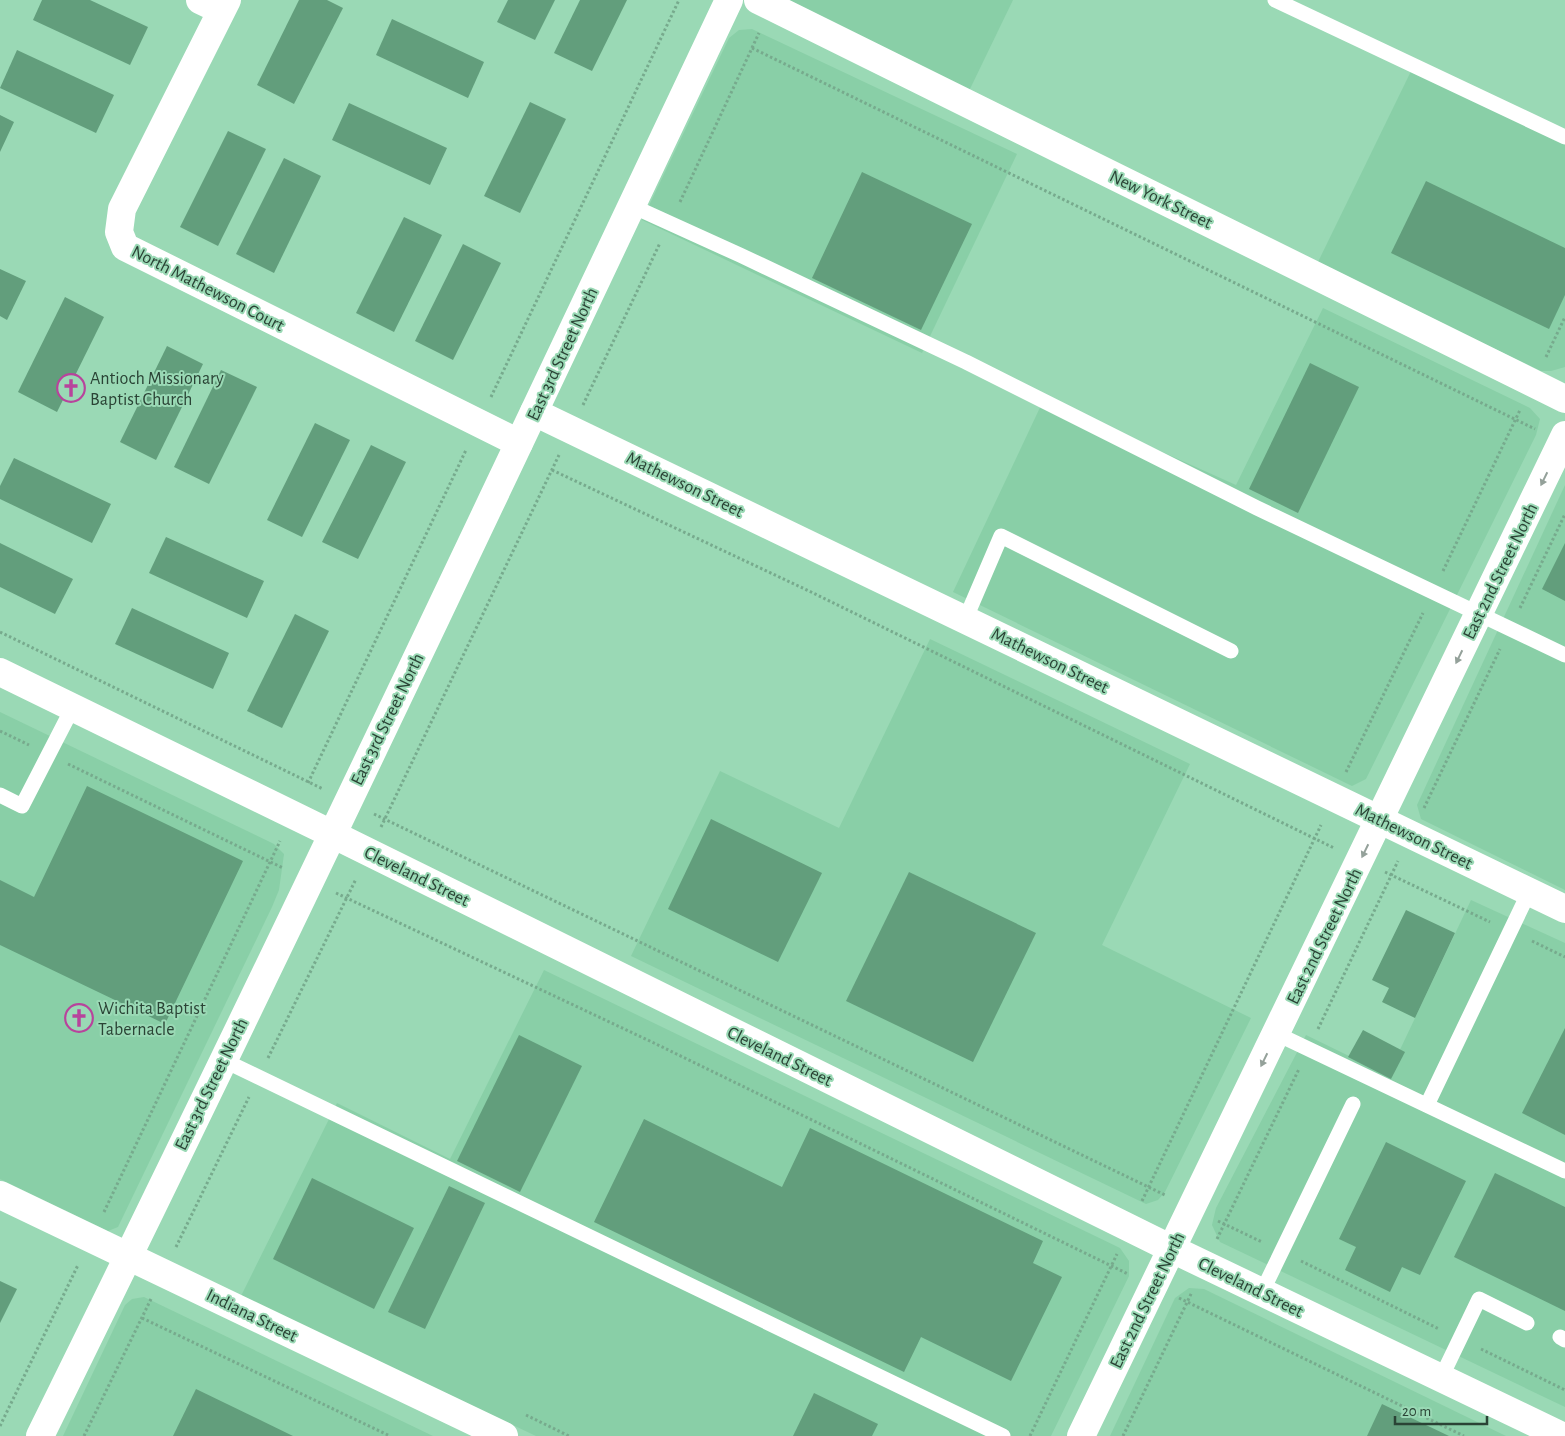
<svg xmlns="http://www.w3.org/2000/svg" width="1565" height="1436" viewBox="0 0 1565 1436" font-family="'Alegreya Sans',sans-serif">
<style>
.built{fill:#89cfa7}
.building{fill:#629e7c}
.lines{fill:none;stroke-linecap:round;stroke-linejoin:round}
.path{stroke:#77aa8d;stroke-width:3;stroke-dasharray:2.5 2.5;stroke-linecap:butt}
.lane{stroke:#fff;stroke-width:15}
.street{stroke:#fff;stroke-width:28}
.secondary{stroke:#fff;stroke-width:28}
.oneway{fill:#94a19a}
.labels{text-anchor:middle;stroke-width:4;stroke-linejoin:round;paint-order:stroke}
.street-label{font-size:18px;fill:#2a4335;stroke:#9ad9b5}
.poi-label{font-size:18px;fill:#2a4335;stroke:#9ad9b5;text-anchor:start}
</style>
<rect width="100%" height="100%" fill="#9ad9b5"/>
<!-- built -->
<g class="built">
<path d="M780,0H1013L969,91Z"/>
<path d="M752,29L1017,154L922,353L642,220L729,38L739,30Z"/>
<path d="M1414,65L1565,136V367L1551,371H1541L1317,264Z"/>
<path d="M1323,308L1530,408L1540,419L1536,435L1366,779L1352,786L953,592L1044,399L1236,485Z"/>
<path d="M1565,485V890L1421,819L1417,805Z"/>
<path d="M930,639L1190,764L1102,945L1251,1018L1165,1192L1158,1200L1146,1204L631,956L720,771L839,828Z"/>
<path d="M0,712L274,844L284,854L279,890L272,907L118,1227L108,1231L0,1179Z"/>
<path d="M1471,900L1565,943V1407L1220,1242L1212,1225L1216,1208L1306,1035L1388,1075Z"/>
<path d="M544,970L1120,1248L1129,1261V1276L1051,1436H536L241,1296L337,1103L450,1159Z"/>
<path d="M1189,1288L1204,1289L1506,1436H1110L1175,1298Z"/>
<path d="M144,1297L433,1436H63L125,1305L132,1299Z"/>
</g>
<!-- building -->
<g class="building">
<path d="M42,0H90L148,27L130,65L33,20Z"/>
<path d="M299,0H327L343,8L294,104L257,85Z"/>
<path d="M508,0H555L535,40L497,22Z"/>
<path d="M580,0H627L592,71L554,53Z"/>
<path d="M392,19L484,62L468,98L376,55Z"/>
<path d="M17,50L114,95L96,133L0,88Z"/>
<path d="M530,102L566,119L520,213L484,196Z"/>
<path d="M349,103L447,148L430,185L332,140Z"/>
<path d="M0,115L14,122L0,152Z"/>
<path d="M228,131L266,149L218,246L180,227Z"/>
<path d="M284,158L321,176L274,273L236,254Z"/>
<path d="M862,172L972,224L921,330L812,278Z"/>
<path d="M1426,181L1565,248V295L1549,329L1391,253Z"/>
<path d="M404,217L442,235L394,332L356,313Z"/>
<path d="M463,244L501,263L453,360L415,341Z"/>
<path d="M0,269L26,281L7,320L0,316Z"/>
<path d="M65,297L104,317L57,412L18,392Z"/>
<path d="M167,346L203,364L156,460L120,442Z"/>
<path d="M1310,363L1359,387L1298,513L1249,489Z"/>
<path d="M221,370L257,387L209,484L174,467Z"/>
<path d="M315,423L350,440L302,537L267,520Z"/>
<path d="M371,445L406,462L358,559L322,542Z"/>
<path d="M14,458L111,504L92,543L0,499V486Z"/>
<path d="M166,537L264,581L247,618L149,573Z"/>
<path d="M0,543L73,579L55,614L0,587Z"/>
<path d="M1565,543V601L1542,589Z"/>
<path d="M132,608L229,653L213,689L115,644Z"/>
<path d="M295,614L329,631L282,728L247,711Z"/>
<path d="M87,786L243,861L165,1024L0,945V880L34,897Z"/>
<path d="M711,819L822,873L778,962L668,909Z"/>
<path d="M909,872L1036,933L973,1062L846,1001Z"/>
<path d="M1406,910L1455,933L1415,1018L1382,1002L1389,988L1372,980Z"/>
<path d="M1565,1028V1135L1522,1113Z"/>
<path d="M1363,1030L1405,1052L1391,1079L1348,1057Z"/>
<path d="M519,1035L582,1066L520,1192L457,1161Z"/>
<path d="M644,1119L782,1187L810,1128L1043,1241L1033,1263L1062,1277L1011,1381L921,1337L904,1372L594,1222Z"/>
<path d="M1386,1142L1466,1181L1420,1275L1402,1267L1390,1292L1345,1270L1356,1247L1339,1239Z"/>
<path d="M1495,1173L1565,1207V1311L1454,1257Z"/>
<path d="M312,1178L414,1228L374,1309L273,1259Z"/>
<path d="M449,1186L485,1203L425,1329L388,1312Z"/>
<path d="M0,1281L17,1289L0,1323Z"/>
<path d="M196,1389L293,1436H173Z"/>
<path d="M814,1393L878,1424L872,1436H793Z"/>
<path d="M1382,1404L1449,1436H1367Z"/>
</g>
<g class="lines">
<!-- path -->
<g class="path">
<path d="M752,48L1535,429"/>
<path d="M680,202L759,33"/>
<path d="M1546,357L1565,317"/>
<path d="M491,397L679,0"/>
<path d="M583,405L660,243"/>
<path d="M552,470L809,591L1334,848"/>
<path d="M1443,571L1520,410"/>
<path d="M1520,608L1565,514"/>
<path d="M0,632L323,789"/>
<path d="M0,731L29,745"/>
<path d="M68,764L283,868"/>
<path d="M1346,772L1423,613"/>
<path d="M308,783L466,450"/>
<path d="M1424,808L1500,649"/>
<path d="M374,814L1165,1195"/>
<path d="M381,827L559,455"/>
<path d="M1385,872L1490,922"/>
<path d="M336,893L654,1043L1128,1274"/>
<path d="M1532,941L1565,957"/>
<path d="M1318,1029L1398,861"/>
<path d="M268,1058L356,879"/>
<path d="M1142,1201L1321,825"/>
<path d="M104,1212L280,841"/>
<path d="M1218,1221L1262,1242"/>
<path d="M1217,1239L1299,1069"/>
<path d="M176,1247L249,1097"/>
<path d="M1301,1261L1439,1329"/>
<path d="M1179,1298L1464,1436"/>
<path d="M142,1318L390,1436"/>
<path d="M1481,1349L1565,1390"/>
<path d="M526,1415L569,1436"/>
<path d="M0,1426L78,1265"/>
<path d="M84,1436L151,1299"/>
<path d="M1030,1436L1117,1254"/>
<path d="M1123,1436L1192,1292"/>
</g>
<!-- lane -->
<g class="lane">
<path d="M1275,0L1565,137"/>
<path d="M632,206L740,255L966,362L1257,508L1565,655"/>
<path d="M965,620L1001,536L1231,651"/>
<path d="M0,795L22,806L73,707"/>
<path d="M1277,1034L1565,1171"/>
<path d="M223,1060L1003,1436"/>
<path d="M1427,1105L1529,892"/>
<path d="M1262,1292L1353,1104"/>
<path d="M1560,1337L1565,1340"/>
<path d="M1441,1378L1479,1299L1527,1323"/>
</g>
<!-- street -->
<g class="street">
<path d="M200,0L221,10"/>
<path d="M227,0L122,209L119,232L125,247L519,443"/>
<path d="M758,0L1565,399"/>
<path d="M534,412L1565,909"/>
<path d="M0,672L332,834L1172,1249L1562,1436"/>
<path d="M0,1195L504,1436"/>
<path d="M40,1436C275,960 502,480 729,0"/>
</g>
<!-- secondary -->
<path class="secondary" d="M1081,1436L1565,435"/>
</g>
<!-- one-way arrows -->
<defs><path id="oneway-solid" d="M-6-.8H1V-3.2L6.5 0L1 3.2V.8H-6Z" transform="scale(1.25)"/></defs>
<g class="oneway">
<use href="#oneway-solid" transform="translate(1544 479) rotate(116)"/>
<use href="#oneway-solid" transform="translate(1459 657) rotate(116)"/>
<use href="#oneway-solid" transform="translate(1365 851) rotate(116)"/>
<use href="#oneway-solid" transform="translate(1264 1060) rotate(116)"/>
</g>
<!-- icons -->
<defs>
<symbol id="church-ring" viewBox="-11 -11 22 22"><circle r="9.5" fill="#9ad9b5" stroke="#b8439c" stroke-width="1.5"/><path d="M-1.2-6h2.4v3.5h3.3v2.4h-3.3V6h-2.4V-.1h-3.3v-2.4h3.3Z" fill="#b8439c"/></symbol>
</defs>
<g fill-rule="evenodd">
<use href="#church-ring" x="55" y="372" width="32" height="32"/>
<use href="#church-ring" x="63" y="1002" width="32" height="32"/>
</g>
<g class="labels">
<!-- street labels -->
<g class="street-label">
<text transform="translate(1161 199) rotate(26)" y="6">New York Street</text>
<text transform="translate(208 288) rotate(27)" y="6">North Mathewson Court</text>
<text transform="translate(562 354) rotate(-65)" y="6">East 3rd Street North</text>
<text transform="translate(685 484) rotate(26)" y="6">Mathewson Street</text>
<text transform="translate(1500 571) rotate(-64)" y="6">East 2nd Street North</text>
<text transform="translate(1050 660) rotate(26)" y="6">Mathewson Street</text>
<text transform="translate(387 719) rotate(-64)" y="6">East 3rd Street North</text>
<text transform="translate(1414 836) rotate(26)" y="6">Mathewson Street</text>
<text transform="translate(417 876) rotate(26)" y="6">Cleveland Street</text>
<text transform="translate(1324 936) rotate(-64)" y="6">East 2nd Street North</text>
<text transform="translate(780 1056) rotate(26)" y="6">Cleveland Street</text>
<text transform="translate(211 1084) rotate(-64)" y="6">East 3rd Street North</text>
<text transform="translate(1251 1287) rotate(26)" y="6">Cleveland Street</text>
<text transform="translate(1147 1300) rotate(-64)" y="6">East 2nd Street North</text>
<text transform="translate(252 1315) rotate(26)" y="6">Indiana Street</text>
</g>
<!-- poi labels -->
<g class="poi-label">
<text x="90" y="384">Antioch Missionary<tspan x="90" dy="21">Baptist Church</tspan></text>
<text x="98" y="1014">Wichita Baptist<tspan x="98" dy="21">Tabernacle</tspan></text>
</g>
</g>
<!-- scale -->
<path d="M1395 1416v8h92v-8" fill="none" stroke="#2a4335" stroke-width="2.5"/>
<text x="1402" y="1416" font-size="15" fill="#2a4335" stroke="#9ad9b5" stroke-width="4" paint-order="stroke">20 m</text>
</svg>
